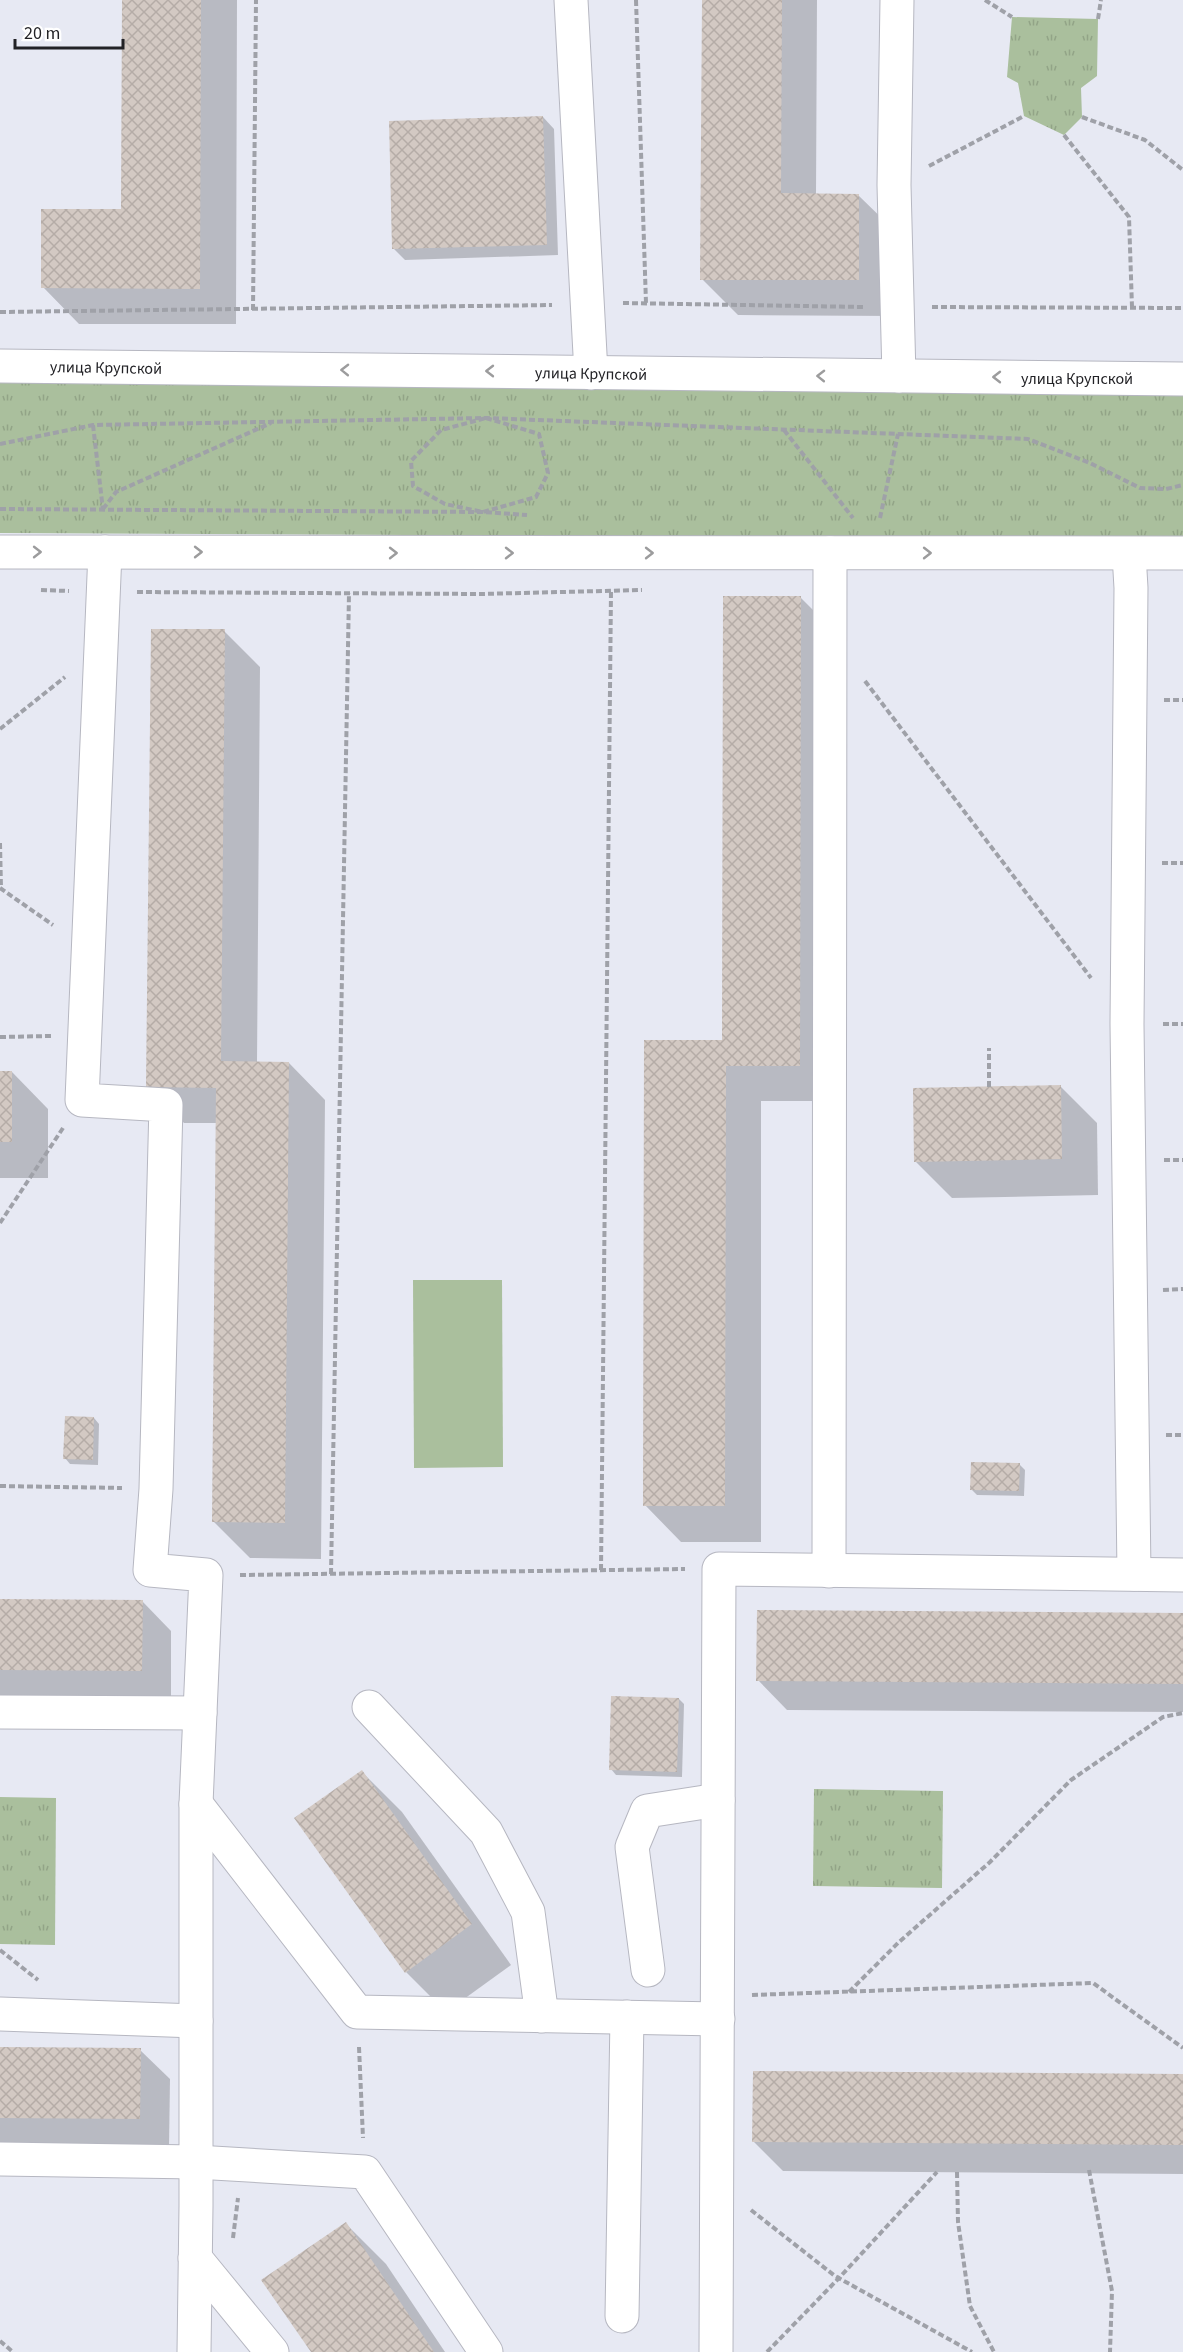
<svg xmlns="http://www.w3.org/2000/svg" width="1183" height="2352" viewBox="0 0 1183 2352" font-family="'Source Sans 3',sans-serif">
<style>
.park{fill:url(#park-tufts)}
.garden{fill:#aabf9d}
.shadow{fill:#0003}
.building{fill:url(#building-cross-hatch)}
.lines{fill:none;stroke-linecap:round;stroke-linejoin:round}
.minor-casing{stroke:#b6b7c1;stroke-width:35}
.path{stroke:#9fa1a8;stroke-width:4;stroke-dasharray:6 3;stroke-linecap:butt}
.minor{stroke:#fff;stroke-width:33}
.oneway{stroke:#9c9c9d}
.labels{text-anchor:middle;stroke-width:6;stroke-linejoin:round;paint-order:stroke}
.street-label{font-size:16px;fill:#222226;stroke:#fff}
</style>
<defs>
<pattern id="park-tufts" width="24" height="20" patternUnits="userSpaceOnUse" patternTransform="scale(1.5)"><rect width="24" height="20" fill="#aabf9d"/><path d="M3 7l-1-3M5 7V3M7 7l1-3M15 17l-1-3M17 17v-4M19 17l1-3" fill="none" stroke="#92a487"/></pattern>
<pattern id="building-cross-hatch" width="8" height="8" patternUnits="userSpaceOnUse" patternTransform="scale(1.5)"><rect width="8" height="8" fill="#d3c9c3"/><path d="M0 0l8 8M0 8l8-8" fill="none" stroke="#b5aca7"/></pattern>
</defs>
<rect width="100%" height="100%" fill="#e7e9f3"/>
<!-- park -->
<g class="park">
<path d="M1012,17L1098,19L1097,76L1081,88L1082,117L1064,135L1024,116L1018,83L1007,77Z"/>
<path d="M0,379L1183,390V539L0,533Z"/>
<path d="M814,1789L943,1791L942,1888L813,1886Z"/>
<path d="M0,1797L56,1798L55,1945L0,1944Z"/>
</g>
<!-- garden -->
<path class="garden" d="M413,1280H502L503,1467L414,1468Z"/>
<!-- shadow -->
<g class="shadow">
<path d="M123,0H237L236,324H79L43,287L122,211Z"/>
<path d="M703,0H817L816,195H858L895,231V316L738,315L702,279Z"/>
<path d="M543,117L554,129L558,255L405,260L394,249Z"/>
<path d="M800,597L837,634L836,1101H761V1542H681L645,1505Z"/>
<path d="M224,631L260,667L257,1063H289L325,1100L321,1559L250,1558L214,1522L217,1123H184L148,1086Z"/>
<path d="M0,1072H12L48,1109V1178H0Z"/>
<path d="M1061,1087L1097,1123L1098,1195L952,1198L915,1161Z"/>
<path d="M94,1418L99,1424L98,1465L70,1464L65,1458Z"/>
<path d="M1019,1464L1025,1470L1024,1496L977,1495L972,1490Z"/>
<path d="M0,1600L142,1601L171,1631V1699L0,1698Z"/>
<path d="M1183,1614V1712L787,1710L758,1680Z"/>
<path d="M679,1699L684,1704L682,1777L616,1775L611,1769Z"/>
<path d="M362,1772L402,1812L511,1965L446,2012L406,1972Z"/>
<path d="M0,2049L140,2050L170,2079L169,2148L0,2147Z"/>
<path d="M1183,2076V2174L783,2171L754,2142Z"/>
<path d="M346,2224L386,2264L445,2352H312Z"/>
</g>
<!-- building -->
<g class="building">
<path d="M122,0H201L200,289L41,288V209H121Z"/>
<path d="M702,0H782L781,193L859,194V280H700Z"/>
<path d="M543,116L547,245L392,249L389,121Z"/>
<path d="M723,596H801L800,1066H726L725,1506H643L644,1040H722Z"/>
<path d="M151,629H225L221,1061L289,1062L285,1523L212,1522L216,1088L146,1087Z"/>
<rect x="0" y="1071" width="12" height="71"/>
<path d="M1061,1085L1062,1159L914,1162L913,1088Z"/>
<path d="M65,1416L94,1417L93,1460L63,1459Z"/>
<path d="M971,1462L1020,1463L1019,1491L970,1490Z"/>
<path d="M0,1599L143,1600L142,1671L0,1670Z"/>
<path d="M757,1610L1183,1613V1684L756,1681Z"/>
<path d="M611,1696L679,1698L677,1772L609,1770Z"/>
<path d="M362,1770L472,1924L405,1973L294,1818Z"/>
<path d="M0,2047L141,2048L140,2119L0,2118Z"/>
<path d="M753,2071L1183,2074V2145L752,2142Z"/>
<path d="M346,2222L434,2352H311L261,2280Z"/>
</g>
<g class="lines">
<defs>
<g id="minor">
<path d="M571,0L591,373"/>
<path d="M897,0L894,185L899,376"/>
<path d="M0,366L1183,379"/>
<path d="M0,552L1183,553"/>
<path d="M105,552L82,1100L166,1105L156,1489L150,1570L206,1575L196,1804V2206L194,2352"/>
<path d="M1129,554L1131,588L1127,1024L1134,1574"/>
<path d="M829,1571L830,553"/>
<path d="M369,1707L486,1832L528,1912L542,2016"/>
<path d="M0,1712L200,1713"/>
<path d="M196,1804L357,2012L718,2019"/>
<path d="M648,1970L632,1847L647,1811L718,1800"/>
<path d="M0,2014L196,2021"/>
<path d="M0,2159L196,2162L365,2172L486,2352"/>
<path d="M195,2258L272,2352"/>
<path d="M622,2316L627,2017"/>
<path d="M716,2352L719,1569L1183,1575"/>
</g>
</defs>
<!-- minor casing -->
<use href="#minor" class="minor-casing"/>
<!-- path -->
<g class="path">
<path d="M636,0L646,303"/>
<path d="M985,0L1012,17"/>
<path d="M1098,19L1101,0"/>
<path d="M1082,117L1145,140L1183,170"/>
<path d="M1064,135L1129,217L1132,307"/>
<path d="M929,166L1024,116"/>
<path d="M623,303L864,307"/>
<path d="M932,307L1183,308"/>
<path d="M253,310L256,0"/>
<path d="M0,312L552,305"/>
<path d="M486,418L539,434L548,473L536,497L483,512L445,504L413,486L411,461L441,430Z"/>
<path d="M93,425L103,510"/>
<path d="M784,430L853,518"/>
<path d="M0,444L93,425L486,418L1028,439L1090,463L1140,488L1166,489L1183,485"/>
<path d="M0,509L483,512L527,515"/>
<path d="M103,509L116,492L271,423"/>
<path d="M880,518L898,434"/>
<path d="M41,590L69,591"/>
<path d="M137,592L480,594L642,590"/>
<path d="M865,681L1091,978"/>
<path d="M1164,700H1183"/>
<path d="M0,729L65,677"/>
<path d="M0,843L1,888"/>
<path d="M1162,863H1183"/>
<path d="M0,888L53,925"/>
<path d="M1163,1024H1183"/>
<path d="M0,1037L51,1036"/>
<path d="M989,1087V1048"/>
<path d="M1164,1160H1183"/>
<path d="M0,1223L63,1128"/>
<path d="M1163,1290L1183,1289"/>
<path d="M1166,1435H1183"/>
<path d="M0,1486L122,1488"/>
<path d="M601,1570L611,591"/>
<path d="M331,1574L349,593"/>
<path d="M240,1575L685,1569"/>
<path d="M0,1950L38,1980"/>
<path d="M849,1992L899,1942L990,1862L1071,1780L1163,1717L1183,1713"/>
<path d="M752,1995L1093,1983L1183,2048"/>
<path d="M359,2047L363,2138"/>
<path d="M1089,2170L1112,2291L1110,2352"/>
<path d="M957,2172L958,2222L970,2306L994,2352"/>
<path d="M751,2210L835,2276L972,2352"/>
<path d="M233,2238L238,2198"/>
<path d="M0,2341L13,2352"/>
<path d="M767,2352L839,2278L937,2172"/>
</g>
<!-- minor -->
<use href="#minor" class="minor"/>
</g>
<!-- one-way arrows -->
<defs><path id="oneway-chevron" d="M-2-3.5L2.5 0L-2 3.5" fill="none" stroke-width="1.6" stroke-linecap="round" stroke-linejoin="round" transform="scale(1.5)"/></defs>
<g class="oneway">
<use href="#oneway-chevron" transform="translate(345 370) rotate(-179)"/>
<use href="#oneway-chevron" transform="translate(490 371) rotate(-180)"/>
<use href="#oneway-chevron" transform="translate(821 376) rotate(-179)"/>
<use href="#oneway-chevron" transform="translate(997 377) rotate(-180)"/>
<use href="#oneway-chevron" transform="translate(37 552)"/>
<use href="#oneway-chevron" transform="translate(198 552)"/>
<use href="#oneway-chevron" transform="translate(393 553)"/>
<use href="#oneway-chevron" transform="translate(509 553)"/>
<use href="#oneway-chevron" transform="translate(649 553)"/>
<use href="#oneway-chevron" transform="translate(927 553)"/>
</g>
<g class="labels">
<!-- street labels -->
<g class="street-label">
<text transform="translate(106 367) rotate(1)" y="6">улица Крупской</text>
<text transform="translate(591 373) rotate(1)" y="6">улица Крупской</text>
<text x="1077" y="384">улица Крупской</text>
</g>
</g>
<!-- scale -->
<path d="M15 39v9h108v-9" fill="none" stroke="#222226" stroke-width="3"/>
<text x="24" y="39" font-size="18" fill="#222226" stroke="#ffffff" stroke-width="4.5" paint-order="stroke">20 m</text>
</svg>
